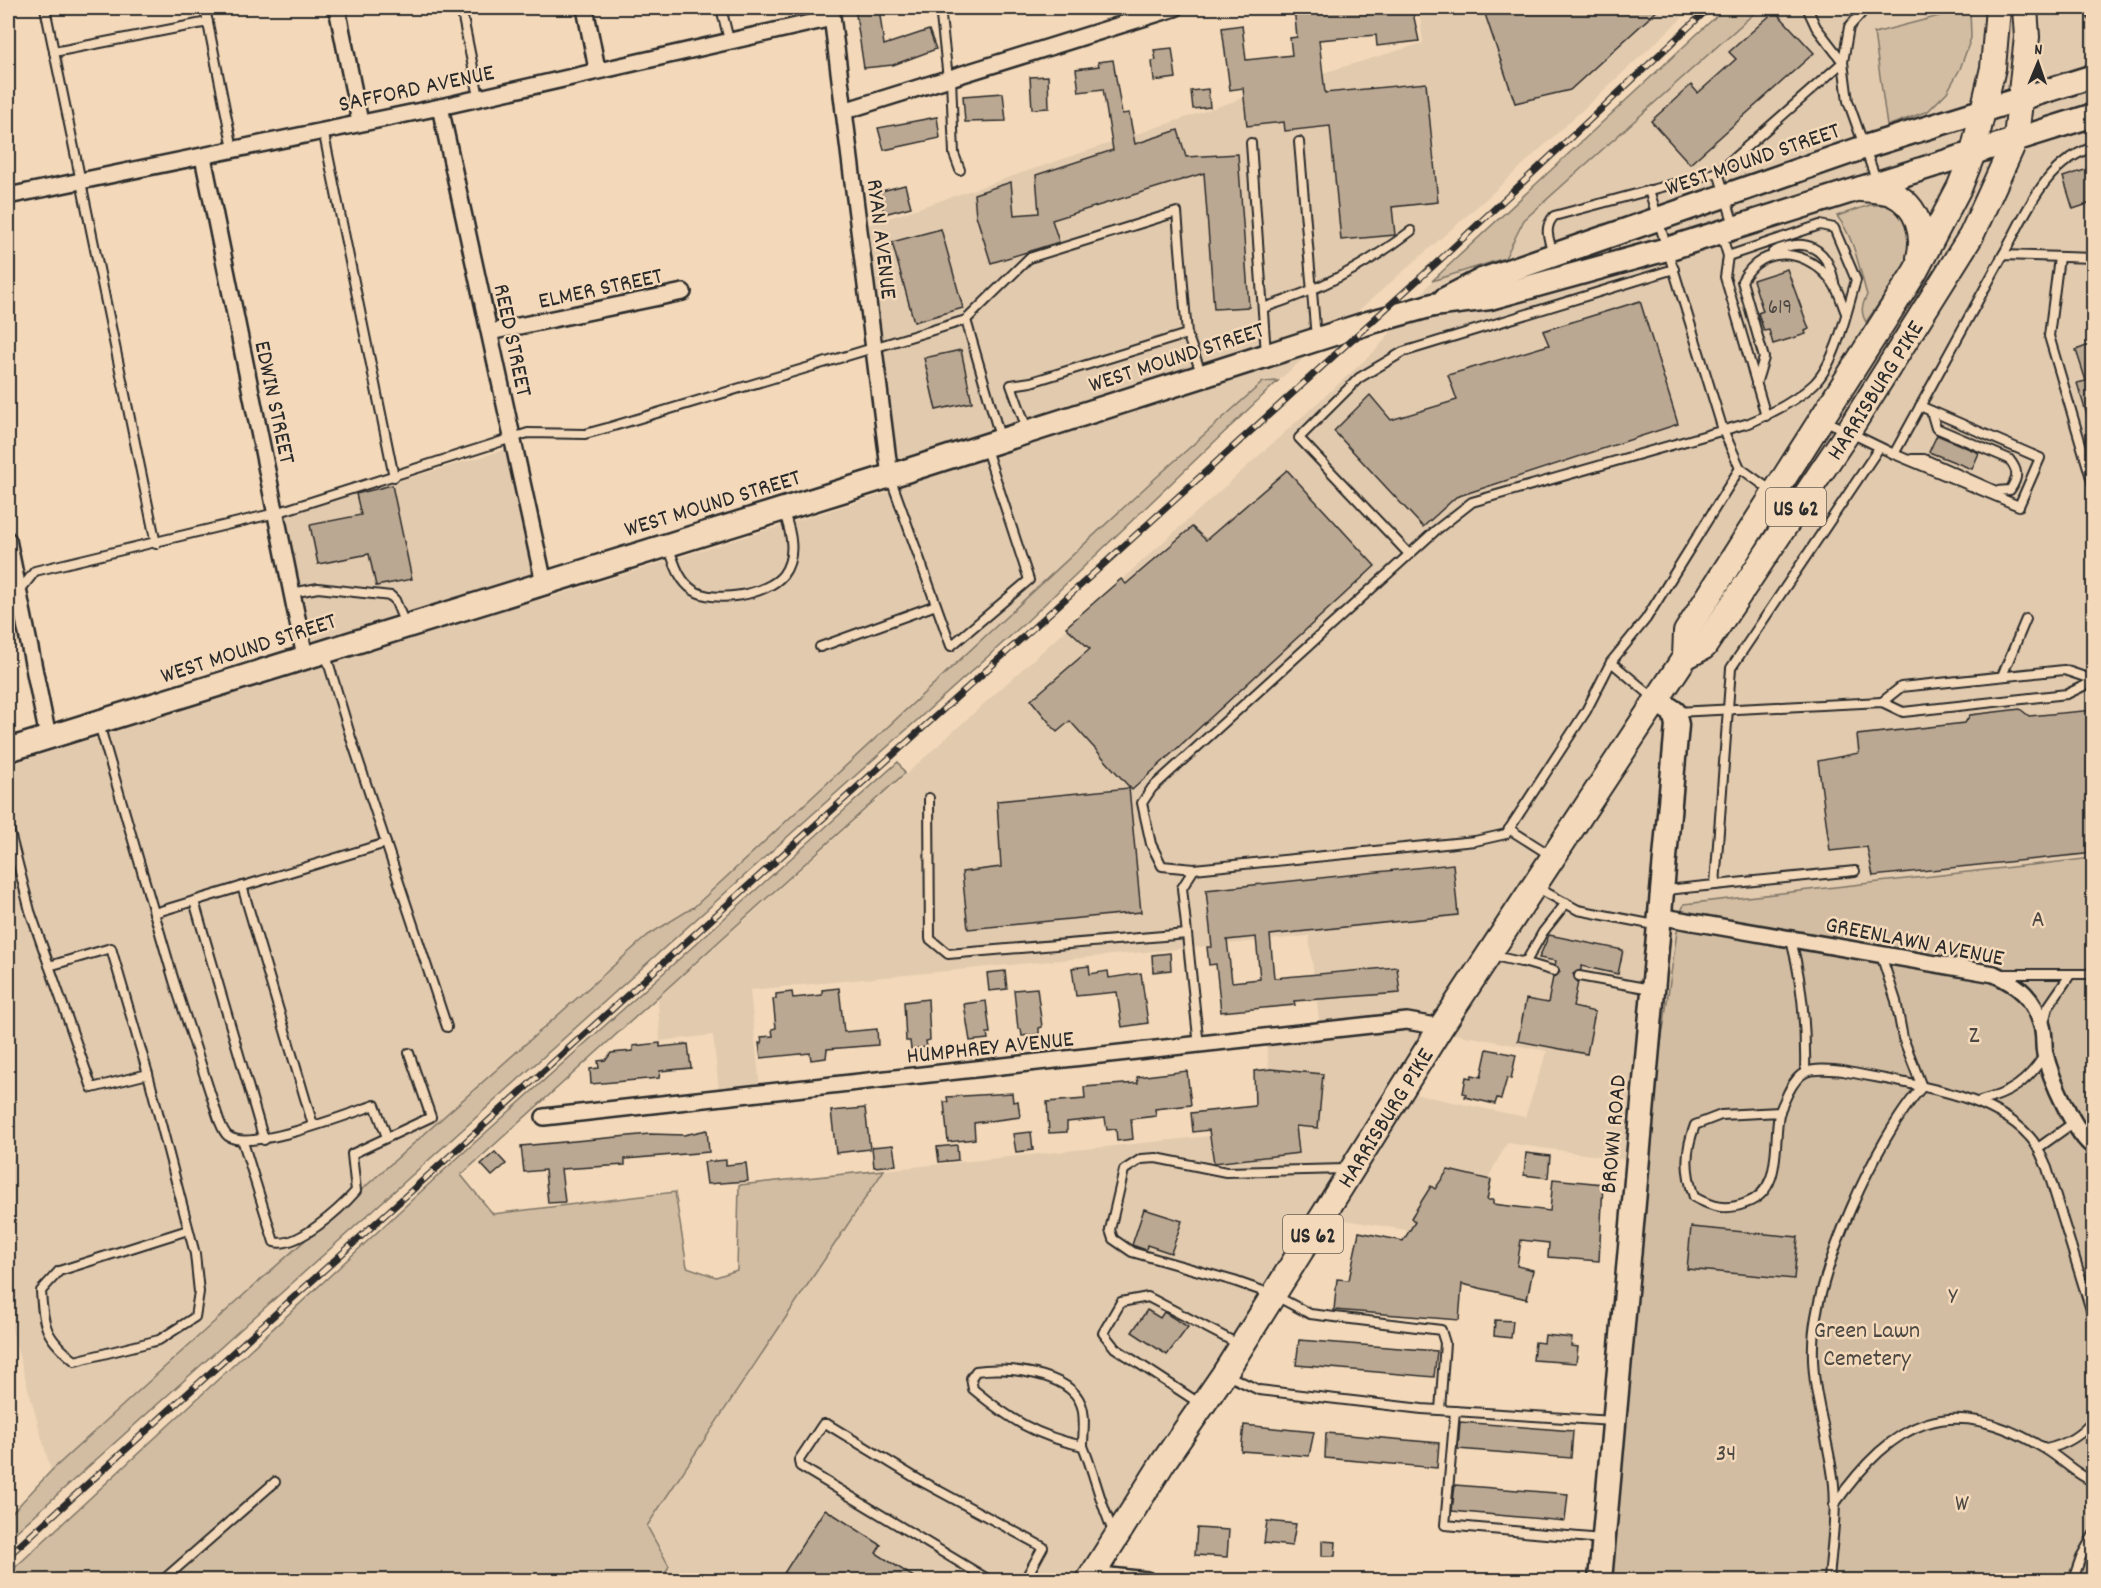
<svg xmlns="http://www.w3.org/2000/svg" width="2101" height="1588" viewBox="0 0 2101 1588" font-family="Dekko,sans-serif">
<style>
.built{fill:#e2caae;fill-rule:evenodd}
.green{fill:#d2bda2;stroke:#7e7466;stroke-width:1.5}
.building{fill:#bba892;stroke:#2b2b2b;stroke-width:1.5;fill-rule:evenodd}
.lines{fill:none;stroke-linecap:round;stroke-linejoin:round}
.lane-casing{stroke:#2b2b2b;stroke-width:12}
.street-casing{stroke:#2b2b2b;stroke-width:20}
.secondary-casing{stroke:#2b2b2b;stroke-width:27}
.primary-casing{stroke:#2b2b2b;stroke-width:28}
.lane{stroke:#f3d9ba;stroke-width:8}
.street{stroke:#f3d9ba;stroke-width:15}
.secondary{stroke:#f3d9ba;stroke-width:22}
.primary{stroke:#f3d9ba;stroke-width:24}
.rail-casing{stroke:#2b2b2b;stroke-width:7}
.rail{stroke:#f3d9ba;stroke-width:4.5;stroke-dasharray:14;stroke-linecap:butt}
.labels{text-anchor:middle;stroke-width:5;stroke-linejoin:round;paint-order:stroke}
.number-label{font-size:21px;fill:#4f4a45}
.shield{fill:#f3d9ba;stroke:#675f56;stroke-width:1.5}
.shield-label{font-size:22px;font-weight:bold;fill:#2b2b2b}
.street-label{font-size:24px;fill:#2b2b2b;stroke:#f3d9ba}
.park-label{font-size:24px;fill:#4c4843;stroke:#f3d9ba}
</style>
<rect width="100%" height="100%" fill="#f3d9ba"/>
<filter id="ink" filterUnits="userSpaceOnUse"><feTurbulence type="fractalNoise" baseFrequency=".0167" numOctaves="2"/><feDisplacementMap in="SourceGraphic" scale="12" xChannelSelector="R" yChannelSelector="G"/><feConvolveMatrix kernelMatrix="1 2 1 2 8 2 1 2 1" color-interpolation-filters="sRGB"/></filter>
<g filter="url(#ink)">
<!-- built -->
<g class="built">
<path d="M1419,8H1693L1487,198L1278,381L1263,382L694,907L648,935L248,1291L51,1471L8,1316V765L313,670L282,515L511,448L541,600L899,489L868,225L1276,87L1423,43Z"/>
<path d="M1760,8H2093V858L1684,904L1655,1164L1507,1143L1475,1202L1468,1240L1320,1216L1091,1573L1141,1580H662L669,1566L647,1527L884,1170L1276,1129L1265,1035L1320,1028L1309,936L750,990L760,1087L719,1091L713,1035L660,1041L658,998L1376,350L1432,281L1505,258L1524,220ZM1439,1031L1547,1051L1525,1117L1400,1091Z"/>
</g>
<!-- green -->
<g class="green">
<path d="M1725,8H1760L1524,220L1505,258L1432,281Z"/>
<path d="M1970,8L1971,38L1960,69L1947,92L1928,111L1887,126L1874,33Z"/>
<path d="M1870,205H1884L1899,211L1912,231L1910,259L1866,322C1860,312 1862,305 1867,295C1859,268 1855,239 1837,216Z"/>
<path d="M1278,381L1026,622L8,1539V1517L51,1471L248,1291L648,935L694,907L1150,483L1263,382Z"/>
<path d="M898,762L905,773L461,1175L493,1214L675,1192L687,1267L716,1277L737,1270L739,1185L884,1170L647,1526L669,1566L662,1580H8V1574L442,1172Z"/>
<path d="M2093,858V1580H1610L1657,1072L1679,918L1684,904Z"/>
</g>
<!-- building -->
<g class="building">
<path d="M855,8H879L884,45L929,30L936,49L893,65L864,68Z"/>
<path d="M1294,8H1412L1419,41L1377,46L1376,35L1319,40L1325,93L1426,83L1438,202L1392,207L1395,235L1341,240L1330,126L1285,131L1284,122L1247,126L1243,88L1230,90L1222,28L1242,25L1246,60L1292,55L1290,38L1297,37Z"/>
<path d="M1483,8H1660L1570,90L1515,103Z"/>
<path d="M1775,11L1814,53L1690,164L1651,121L1691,85L1698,93L1736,59L1729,52Z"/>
<path d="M1172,48L1176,78L1154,81L1152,61L1156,60L1154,50Z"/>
<path d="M1113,60L1122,114L1129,113L1135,144L1178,130L1186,157L1238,154L1249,307L1214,309L1204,173L1052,220L1059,242L991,263L976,215L974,194L1011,182L1014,215L1039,213L1036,175L1113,150L1103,89L1079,92L1076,69L1099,66L1098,62Z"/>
<path d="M1048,76L1049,108L1032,109L1030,77Z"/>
<path d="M1208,89L1210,107L1193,109L1191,91Z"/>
<path d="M1003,93L1006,121L965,122L963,96Z"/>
<path d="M937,117L940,138L884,150L878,128Z"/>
<path d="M2094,167V202L2073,209L2063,177Z"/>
<path d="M905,185L911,207L884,214L878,192Z"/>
<path d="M941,229L963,308L914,322L892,242Z"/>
<path d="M1787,269L1809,329L1805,331L1806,334L1773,344L1769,330L1764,331L1758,313L1763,311L1753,280Z"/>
<path d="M1640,301L1678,424L1456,497L1423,527L1334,431L1370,395L1391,420L1457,400L1448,375L1549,345L1543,331Z"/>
<path d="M2094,343V424L2090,425L2077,383L2086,381L2076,350Z"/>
<path d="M961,350L972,402L936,410L924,358Z"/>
<path d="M1937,435L1979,453L1972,469L1929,452Z"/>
<path d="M1287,470L1375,566L1132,790L1070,721L1057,732L1031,700L1090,649L1066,627L1121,579L1126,584L1192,527L1206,540Z"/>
<path d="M392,485L412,579L376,586L369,554L318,564L310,525L361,515L356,494Z"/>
<path d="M2020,709L2029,716L2094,710V853L1873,876L1867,847L1830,851L1818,761L1859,753L1857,735L1965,723L1970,715Z"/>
<path d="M1129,788L1141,912L968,929L962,872L1001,867L997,801Z"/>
<path d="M1453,864L1458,915L1270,935L1274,978L1397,967L1400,993L1294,1001L1295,1005L1221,1012L1216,964L1209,965L1207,947H1212L1206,890ZM1256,937L1260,979L1232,982L1227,940Z"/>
<path d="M1549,935L1623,950L1618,974L1581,966V970L1573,974L1578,982L1573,1007L1595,1012L1587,1054L1518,1041L1526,999L1548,1003L1553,977L1560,972L1555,965L1556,961L1539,958Z"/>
<path d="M1170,953L1171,970L1153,972L1152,955Z"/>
<path d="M1089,966L1090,974L1108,971L1109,978L1141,973L1148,1023L1122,1027L1117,992L1076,996L1072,968Z"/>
<path d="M1005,971L1007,989L989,991L987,973Z"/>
<path d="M839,988L844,1032L877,1029L878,1045L827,1049L826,1058L811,1060L810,1053L761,1058L759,1043H762L761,1037L773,1036L772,1029L776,1028L773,999H776V994L792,992L793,998L822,995V990Z"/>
<path d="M1037,988L1042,1027L1039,1028V1034L1022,1036L1021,1029H1018L1014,990Z"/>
<path d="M928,999L930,1040L926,1041L927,1047L911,1049L910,1041H906L904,1002Z"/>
<path d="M986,1001L990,1033H987L988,1039L970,1041L964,1004Z"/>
<path d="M660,1043V1047L688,1044L691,1068L660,1071L659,1078L591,1084L590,1069L599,1068L598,1061L606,1060L611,1053L633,1051V1046Z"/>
<path d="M1487,1049L1516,1055L1511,1079L1507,1078L1501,1099L1497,1098L1495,1104L1465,1097L1466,1094L1463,1093L1466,1077L1471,1078L1472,1075L1481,1077Z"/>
<path d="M1271,1069L1323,1074L1318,1128L1296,1126L1299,1153L1214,1163L1209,1130L1193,1132L1191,1113L1255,1106L1254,1071Z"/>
<path d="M1187,1071L1191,1105L1155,1109L1156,1116L1131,1119L1133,1139L1117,1141L1116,1129L1107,1130L1105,1118L1067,1122V1132L1049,1133L1047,1102L1085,1099L1084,1087L1138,1083L1137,1077Z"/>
<path d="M1012,1093L1013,1102L1018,1101L1020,1117L974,1123L975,1139L948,1142L944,1102H948L947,1097Z"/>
<path d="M865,1108L870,1149L836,1153L831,1111Z"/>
<path d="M707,1130L709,1152L625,1159V1165L561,1169L565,1202L548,1203L545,1170L524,1172L521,1146L650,1134L684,1135Z"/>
<path d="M1031,1132L1033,1150L1016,1152L1013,1134Z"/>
<path d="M893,1145L896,1165L874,1167L872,1147Z"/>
<path d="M957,1145L958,1160L939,1162L937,1147Z"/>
<path d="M495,1152L506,1164L492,1176L481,1164Z"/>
<path d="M1526,1153L1550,1156L1548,1178L1524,1175Z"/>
<path d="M726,1160V1165L746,1163L748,1181L707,1184L704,1162Z"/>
<path d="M1448,1170L1491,1180L1487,1200H1493V1204L1550,1211L1553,1179L1603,1184L1599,1261L1548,1257L1549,1243L1521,1240L1517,1266L1533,1270L1527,1299L1462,1284L1459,1320L1334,1310L1337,1279L1349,1280L1359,1232L1403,1241L1415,1222L1411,1218L1431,1186L1435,1189Z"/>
<path d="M1144,1209L1182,1221L1171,1253L1147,1245L1146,1250L1132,1245Z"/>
<path d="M1691,1227L1798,1237L1794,1279L1687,1269Z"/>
<path d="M1147,1310L1160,1318L1164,1312L1188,1327L1167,1355L1132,1332Z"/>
<path d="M1495,1320L1513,1321L1511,1338L1494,1336Z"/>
<path d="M1545,1335L1572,1338L1571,1346L1578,1347L1576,1363L1533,1360L1535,1342L1544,1343Z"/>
<path d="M1299,1340L1437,1351L1434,1377L1296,1365Z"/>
<path d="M1460,1422L1573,1431L1571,1458L1458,1449Z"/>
<path d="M1244,1425L1314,1432L1309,1456L1241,1451Z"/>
<path d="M1326,1433L1439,1443L1437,1468L1325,1458Z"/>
<path d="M1455,1485L1568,1494L1565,1521L1452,1511Z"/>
<path d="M825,1509L881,1545L876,1553L920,1581H779Z"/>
<path d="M1267,1521L1296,1524L1292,1546L1264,1543Z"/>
<path d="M1197,1528L1229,1530L1227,1557L1195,1555Z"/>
<path d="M1322,1541L1336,1542L1335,1556H1322Z"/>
</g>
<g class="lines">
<defs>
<g id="lane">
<path d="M45,8L156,544"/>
<path d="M205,8L233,149"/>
<path d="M461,8L479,97"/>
<path d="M721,8L729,40"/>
<path d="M940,8L948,78"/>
<path d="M1811,8L1809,12L1816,27L1843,62L1848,101L1877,182"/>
<path d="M2089,8L2094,19"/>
<path d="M54,52L208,22"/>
<path d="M951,78L954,154L960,170"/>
<path d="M323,130L394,477"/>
<path d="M1299,142L1316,338"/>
<path d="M1251,143L1266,354"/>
<path d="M1649,190L1723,430L1740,468L1794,507"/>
<path d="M1734,225L1718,172L1843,62L1849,27L1866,8"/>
<path d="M1722,236L1728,256L1725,277L1766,416"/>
<path d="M1773,252C1805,236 1827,247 1834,282"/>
<path d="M1553,254C1549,239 1543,228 1554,216L1718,172"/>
<path d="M2003,255C2026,214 2044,162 2094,147"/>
<path d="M2059,257L2049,336L2094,488"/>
<path d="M1263,308C1321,289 1362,268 1411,231"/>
<path d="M966,320L1029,258L1177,212L1187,334"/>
<path d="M1756,384L1764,358L1742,281C1763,242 1809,249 1833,283C1839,291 1842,304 1846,313"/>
<path d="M1824,420L1894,454L2003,255L2094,258"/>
<path d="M1027,429L1011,385L1031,382L1187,334L1202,375"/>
<path d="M1894,454L2019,506L2040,458L1920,406"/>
<path d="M1912,459H1924L1996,491L2010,490C2019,477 2018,470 2009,459L1936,428L1931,411"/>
<path d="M890,477L951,646L1029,580L986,449"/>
<path d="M668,546C674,561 678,580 693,590C714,604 767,595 783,575C797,556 791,532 784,513"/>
<path d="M1409,554L1299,438L1359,378L1403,352L1674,269"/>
<path d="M292,593L318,588L391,596L395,600L405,624"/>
<path d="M8,595L18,593L35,571L276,513L528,433L585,434L607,428L966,320L1000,437"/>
<path d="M820,647L936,605"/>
<path d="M326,655L351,738L447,1027"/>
<path d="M1611,662L1654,698"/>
<path d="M2002,676L2026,619"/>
<path d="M1882,702L1901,687L2064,670L2094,680"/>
<path d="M1676,712L1882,702L1903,712L2067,694L2094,681"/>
<path d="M99,724L174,981L219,1120C221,1125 224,1133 228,1136C249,1153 349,1114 375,1105L387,1137"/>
<path d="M929,798L930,939L948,954L1187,934"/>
<path d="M8,825L30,911L92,1088L148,1074L111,948L49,966"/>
<path d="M1509,829L1550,855"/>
<path d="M1194,869L1162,866L1151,844L1142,803L1152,788L1435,531L1472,502L1749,423C1770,414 1797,400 1814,384C1836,363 1847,310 1856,280L1834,228L1820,225L1728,256"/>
<path d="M1715,885L1855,871"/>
<path d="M242,886L313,1125"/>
<path d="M1536,887L1578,910L1655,925"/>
<path d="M1666,890L1715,885L1731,668L1879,448"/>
<path d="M194,901L264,1140"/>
<path d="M154,913L386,843"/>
<path d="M1791,940C1803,984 1806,1026 1805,1072"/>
<path d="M1494,956L1521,962L1527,960L1543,932L1566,903"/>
<path d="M1523,962L1554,971"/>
<path d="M2002,974H2094"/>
<path d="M1579,976L1651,989"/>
<path d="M2044,1023L2048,1007L2070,975"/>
<path d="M1199,1046L1182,888L1194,869L1475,841L1506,834L1586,711L1611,662L1646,619L1740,468"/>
<path d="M148,1074L195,1254L199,1292L195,1317L159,1340L75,1361C46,1338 43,1327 41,1291L59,1271L188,1230"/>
<path d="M1980,1101C2010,1094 2027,1082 2044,1056"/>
<path d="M1780,1112L1721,1115L1695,1125C1685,1151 1685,1170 1694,1197C1712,1207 1726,1211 1746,1203C1783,1190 1773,1145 1779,1114C1781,1107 1785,1100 1788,1093C1792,1085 1797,1076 1806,1072C1817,1068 1831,1070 1843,1071C1900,1083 1988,1091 2029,1136C2038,1145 2042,1157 2047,1168L2094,1320"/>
<path d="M243,1142L274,1242C297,1249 341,1208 356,1191L352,1154L431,1117L409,1053"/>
<path d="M2038,1148L2073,1123"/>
<path d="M1346,1169L1226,1172L1156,1158L1141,1159L1124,1170L1110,1230L1113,1239L1132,1252L1234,1281L1274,1295L1310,1314L1441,1330L1445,1343L1440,1410"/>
<path d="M1227,1375L1259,1390L1422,1409L1613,1421"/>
<path d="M1199,1403L1115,1348L1103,1333L1121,1302L1148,1297L1240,1345"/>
<path d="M1455,1411L1445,1525L1602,1539"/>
<path d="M1083,1446C1083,1433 1086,1416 1081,1404C1069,1372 1004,1366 976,1371L971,1378L973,1389C1009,1419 1036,1436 1083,1446C1095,1475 1100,1504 1114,1533"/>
<path d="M2046,1449C2065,1445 2082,1435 2094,1419"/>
<path d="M1834,1505C1894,1420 1950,1391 2045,1449C2062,1459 2075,1474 2094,1482"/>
<path d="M163,1580L275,1482"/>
<path d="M989,1580L800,1466L799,1460L823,1424H827L919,1480L1043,1547L1026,1578"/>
<path d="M1829,1580C1831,1550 1837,1515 1834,1485C1829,1438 1811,1392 1813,1345C1814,1276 1876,1138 1922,1087L1903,1038L1896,1001L1881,955"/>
<path d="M2073,1580L2081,1557L2094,1534"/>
</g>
<g id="street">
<path d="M337,8L360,122"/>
<path d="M585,8L597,69"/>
<path d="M831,8L890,476"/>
<path d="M440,107L544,583"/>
<path d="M844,111L1175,8"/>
<path d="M203,157L305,657"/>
<path d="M8,196L440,107L832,18"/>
<path d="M490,332L683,292"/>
<path d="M8,540L48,737"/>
<path d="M1658,916L1994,974C2019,985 2034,998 2042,1026C2045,1035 2043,1045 2045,1054C2050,1076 2075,1135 2094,1147"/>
<path d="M544,1117L1407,1021L1441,1027"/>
<path d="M1092,1574L1147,1580"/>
</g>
<g id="secondary">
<path d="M1445,299L1482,280L1865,147L2094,76"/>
<path d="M8,750L890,476L1368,323L1433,305L1490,298L1667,249L2094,115"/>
<path d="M1600,1580L1677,725L1674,712L1657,701"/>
</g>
<g id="primary">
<path d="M1861,189C1871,190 1884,190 1893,194C1918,206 1925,234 1919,258"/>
<path id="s1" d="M1685,657L1704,647L1848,432L1971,236L2016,138L2027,37L2025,8"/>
<path id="s2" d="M1089,1580L1164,1461L1224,1374L1441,1027L1685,657L1686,632L1915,272L1960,186L1973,153L1993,68L1998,8"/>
</g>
</defs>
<!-- lane casing -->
<use href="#lane" class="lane-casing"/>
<!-- street casing -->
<use href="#street" class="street-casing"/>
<!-- secondary casing -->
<use href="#secondary" class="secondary-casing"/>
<!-- primary casing -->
<use href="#primary" class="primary-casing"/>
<!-- lane -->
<use href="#lane" class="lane"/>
<!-- street -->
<use href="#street" class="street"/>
<!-- secondary -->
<use href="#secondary" class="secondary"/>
<!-- primary -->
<use href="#primary" class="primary"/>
<defs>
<path id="rail" d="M8,1556L1443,257L1709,8"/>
</defs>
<!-- rail casing -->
<use href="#rail" class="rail-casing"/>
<!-- rail -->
<use href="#rail" class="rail"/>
</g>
</g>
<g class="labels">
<!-- number labels -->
<g class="number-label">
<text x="1780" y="313">619</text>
</g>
<!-- shield labels -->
<g class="shield">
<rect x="1766" y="488" width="60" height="38" rx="4.5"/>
<rect x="1283" y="1215" width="60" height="38" rx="4.5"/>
</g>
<g class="shield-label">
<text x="1796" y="515">US 62</text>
<text x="1313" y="1242">US 62</text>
</g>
<!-- street labels -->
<g class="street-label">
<text transform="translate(416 87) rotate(-12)" y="8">SAFFORD AVENUE</text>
<text transform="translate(1752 158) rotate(-19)" y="8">WEST MOUND STREET</text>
<text transform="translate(883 239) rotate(83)" y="8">RYAN AVENUE</text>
<text transform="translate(600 287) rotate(-12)" y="8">ELMER STREET</text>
<text transform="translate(514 340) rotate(78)" y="8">REED STREET</text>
<text transform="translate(1176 356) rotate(-18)" y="8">WEST MOUND STREET</text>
<text dy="8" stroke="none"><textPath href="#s1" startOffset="330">HARRISBURG PIKE</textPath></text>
<text transform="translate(276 402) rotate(78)" y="8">EDWIN STREET</text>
<text transform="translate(712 502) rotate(-17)" y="8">WEST MOUND STREET</text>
<text transform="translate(248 647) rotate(-18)" y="8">WEST MOUND STREET</text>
<text transform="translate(1915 940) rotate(11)" y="8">GREENLAWN AVENUE</text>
<text transform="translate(990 1046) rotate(-6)" y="8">HUMPHREY AVENUE</text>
<text dy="8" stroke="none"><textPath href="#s2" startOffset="549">HARRISBURG PIKE</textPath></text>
<text transform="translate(1612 1134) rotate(-85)" y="8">BROWN ROAD</text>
</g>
<!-- park labels -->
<g class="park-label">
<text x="2038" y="926">A</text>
<text x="1974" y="1042">Z</text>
<text x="1953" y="1303">Y</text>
<text x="1867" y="1337">Green Lawn<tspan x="1867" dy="28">Cemetery</tspan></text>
<text x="1726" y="1460">34</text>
<text x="1962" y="1510">W</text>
</g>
</g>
<!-- margin -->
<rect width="2101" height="1588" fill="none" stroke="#f3d9ba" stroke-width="30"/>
<rect x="15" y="15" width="2071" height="1558" fill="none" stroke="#2b2b2b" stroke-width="2" filter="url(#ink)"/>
<!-- north arrow -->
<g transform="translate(2038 63) rotate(2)" stroke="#f3d9ba" stroke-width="4.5" paint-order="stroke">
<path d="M0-4.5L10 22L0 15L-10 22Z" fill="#2b2b2b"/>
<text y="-9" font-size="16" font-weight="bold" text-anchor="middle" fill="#2b2b2b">N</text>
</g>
</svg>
